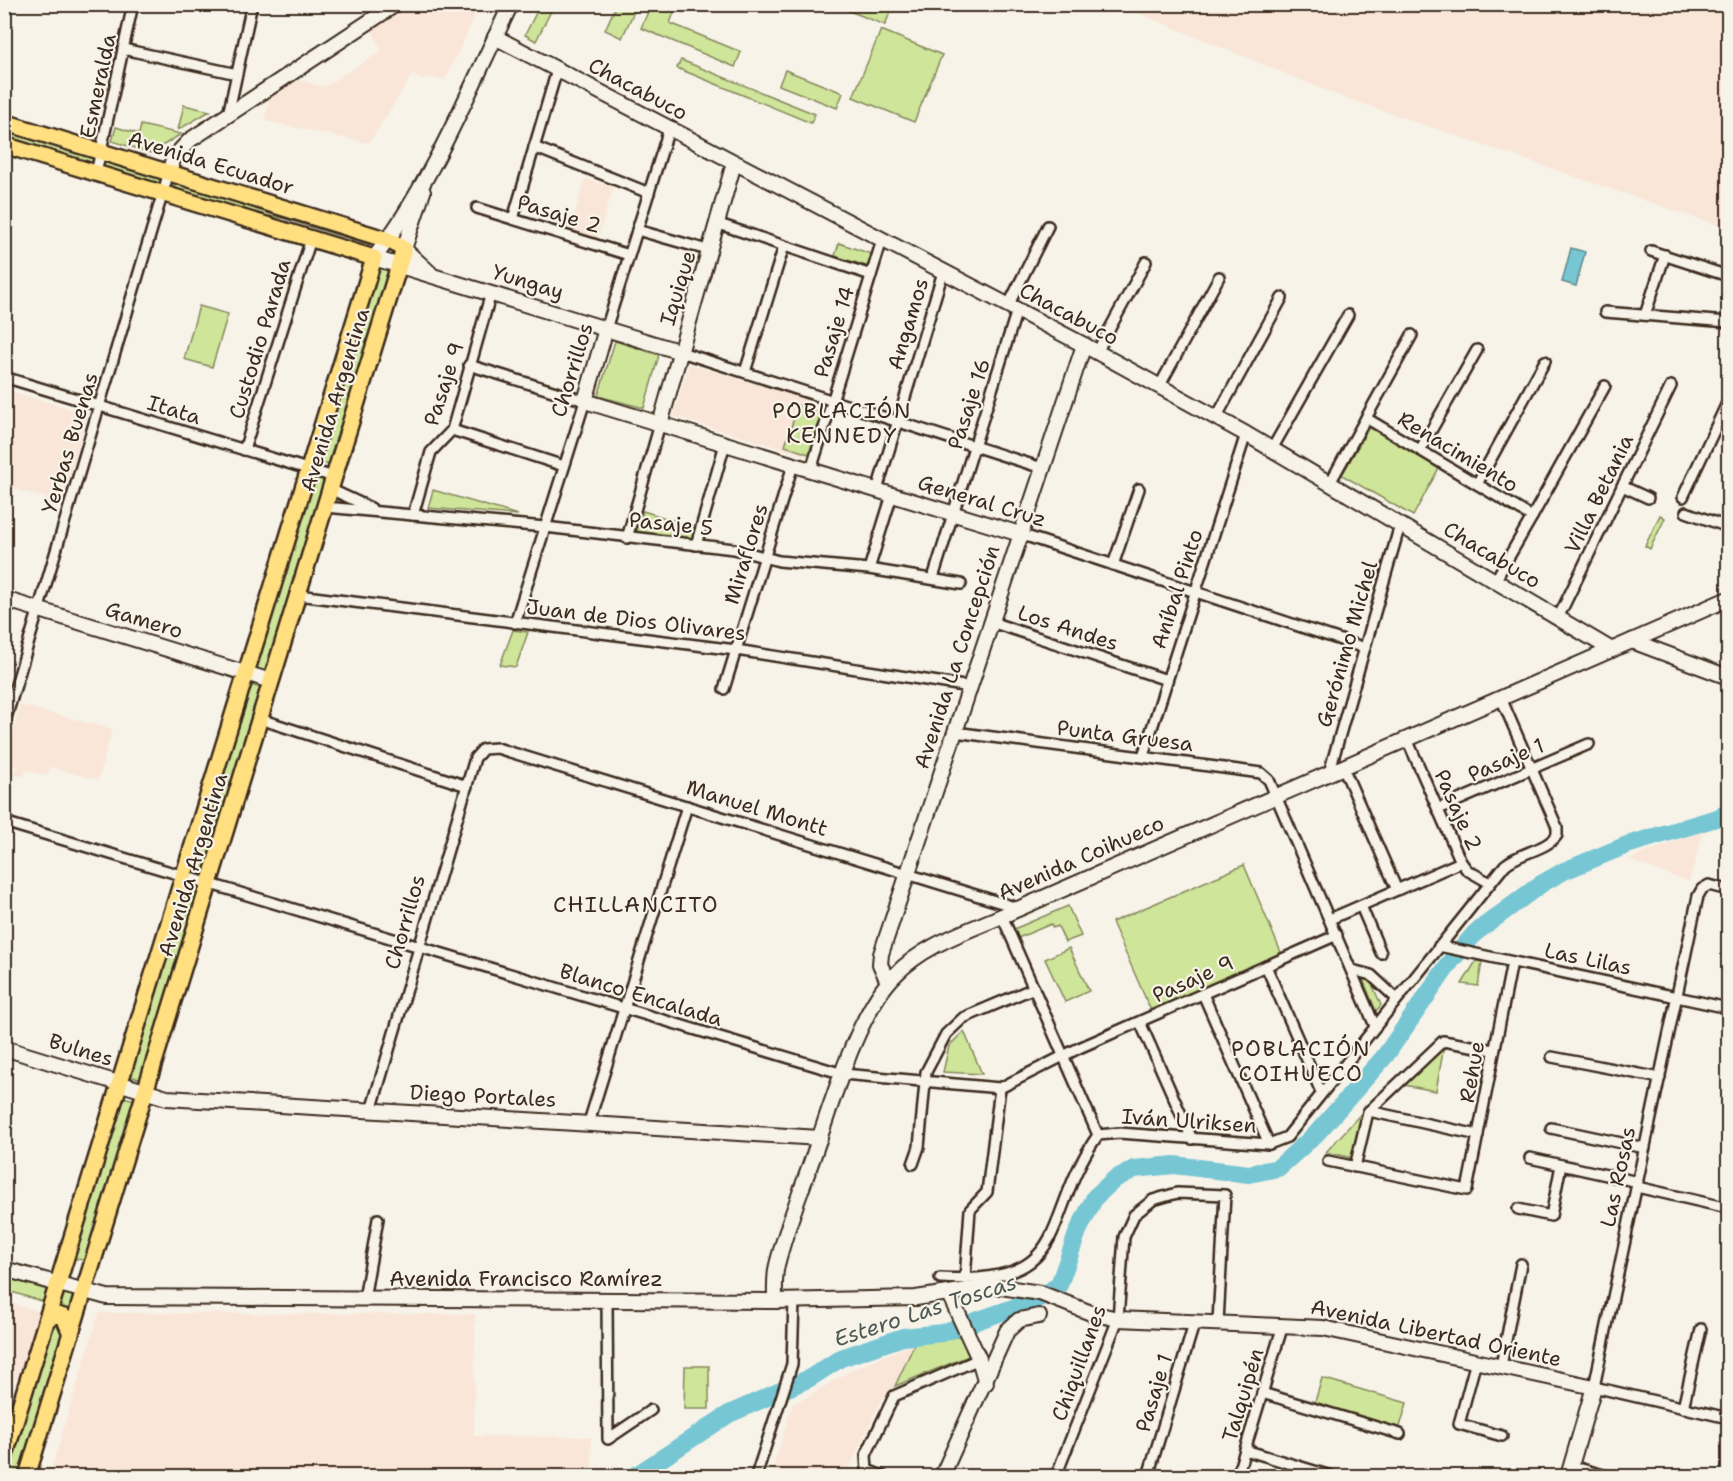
<svg xmlns="http://www.w3.org/2000/svg" width="1733" height="1481" viewBox="0 0 1733 1481" font-family="'Shantell Sans',sans-serif">
<style>
.built{fill:#f9e6d8}
.green{fill:#cfe59a;stroke:#85885c;stroke-width:1.5}
.water{fill:#77c6d4;stroke:#5f888b;stroke-width:1.5}
.lines{fill:none;stroke-linecap:round;stroke-linejoin:round}
.river{stroke:#77c6d4;stroke-width:18}
.street-casing{stroke:#3b2a1e;stroke-width:14}
.secondary-casing{stroke:#3b2a1e;stroke-width:18}
.primary-casing{stroke:#3b2a1e;stroke-width:20}
.street{stroke:#f7f3e8;stroke-width:9}
.secondary{stroke:#f7f3e8;stroke-width:14}
.primary{stroke:#ffdf80;stroke-width:15}
.labels{text-anchor:middle;stroke-width:4.5;stroke-linejoin:round;paint-order:stroke}
.street-label{font-size:21px;fill:#3b2a1e;stroke:#f7f3e8}
.neighbourhood-label{font-size:22px;letter-spacing:1.5px;fill:#3b2a1e;stroke:#f7f3e8}
.water-label{font-size:22px;font-style:italic;fill:#4d5955;stroke:#f7f3e8}
</style>
<rect width="100%" height="100%" fill="#f7f3e8"/>
<filter id="ink" filterUnits="userSpaceOnUse"><feTurbulence type="fractalNoise" baseFrequency=".0167" numOctaves="2"/><feDisplacementMap in="SourceGraphic" scale="12" xChannelSelector="R" yChannelSelector="G"/><feConvolveMatrix kernelMatrix="1 2 1 2 8 2 1 2 1" color-interpolation-filters="sRGB"/></filter>
<g filter="url(#ink)">
<!-- built -->
<g class="built">
<path d="M404,5H471L478,9L445,80L427,77L424,80L412,75L369,143L265,121L270,93L292,78L324,87L382,51L370,26Z"/>
<path d="M1119,5H1728V229L1337,95Z"/>
<path d="M585,179L613,187L598,238L570,230Z"/>
<path d="M689,364L826,405L810,457L673,416Z"/>
<path d="M4,389L88,414L61,503L5,486Z"/>
<path d="M20,705L112,729L98,780L50,767L47,776L26,770L24,777L14,775L17,766L5,762Z"/>
<path d="M1704,829L1689,882L1628,860Z"/>
<path d="M4,1301L42,1312L21,1381L5,1376Z"/>
<path d="M99,1313L475,1314L474,1436L591,1437L592,1476H49Z"/>
<path d="M915,1343L895,1386L882,1398L846,1476H781L771,1474L793,1403L807,1397L853,1369Z"/>
</g>
<!-- green -->
<g class="green">
<path d="M540,5H566L564,10L554,5L536,41L525,35Z"/>
<path d="M616,5H637L622,38L605,30Z"/>
<path d="M651,5H677L670,23L741,52L735,67L641,28Z"/>
<path d="M834,5H893L885,25Z"/>
<path d="M881,30L942,55L914,122L853,97Z"/>
<path d="M681,60L815,114L811,123L677,68Z"/>
<path d="M785,70L843,93L837,108L779,85Z"/>
<path d="M184,105L210,111L178,130Z"/>
<path d="M4,124L98,152L93,166L5,140Z"/>
<path d="M141,125L181,134L151,153L112,141L116,127L139,134Z"/>
<path d="M107,158L373,239L369,245L282,218L250,213L102,168Z"/>
<path d="M839,243L874,255L870,267L835,256Z"/>
<path d="M379,265L392,269L333,466L318,462Z"/>
<path d="M199,306L228,314L212,367L184,359Z"/>
<path d="M615,341L659,355L644,408L598,396Z"/>
<path d="M798,405L821,412L809,454L785,446Z"/>
<path d="M1371,424L1440,466L1413,516L1342,475Z"/>
<path d="M315,474L330,479L268,678L254,673Z"/>
<path d="M433,490L518,515L428,508Z"/>
<path d="M643,511L695,527L692,540L636,534Z"/>
<path d="M1660,515L1665,518L1650,549L1645,546Z"/>
<path d="M513,630L528,632L516,667L500,665Z"/>
<path d="M247,684L264,689L207,875L190,869Z"/>
<path d="M1244,865L1283,957L1152,1013L1112,922Z"/>
<path d="M185,889L201,894L142,1080L127,1075Z"/>
<path d="M1068,906L1081,936L1065,942L1058,926L1053,928L1051,924L1018,938L1014,929Z"/>
<path d="M1069,948L1089,991L1065,1002L1045,959Z"/>
<path d="M1476,961L1482,962L1478,986L1462,984Z"/>
<path d="M1362,977H1369L1381,1005L1376,1011Z"/>
<path d="M964,1031L982,1074L943,1072L949,1046Z"/>
<path d="M1444,1046L1436,1091L1404,1085Z"/>
<path d="M122,1097L136,1100L87,1261L72,1258Z"/>
<path d="M1366,1108L1353,1158L1326,1152Z"/>
<path d="M5,1277L47,1290L44,1302L5,1290Z"/>
<path d="M61,1288L79,1294L23,1476H5Z"/>
<path d="M963,1336L971,1355L895,1386L915,1343Z"/>
<path d="M685,1366H709V1409H684Z"/>
<path d="M1322,1378L1407,1403L1399,1430L1314,1405Z"/>
</g>
<!-- water -->
<path class="water" d="M1571,248L1585,252L1576,286L1562,282Z"/>
<g class="lines">
<!-- river -->
<path class="river" d="M635,1476L729,1414L810,1378L841,1358L903,1337L942,1333L1036,1300L1059,1285L1078,1231L1095,1197L1115,1179L1134,1169L1174,1165L1249,1174L1278,1168L1316,1134L1385,1056L1451,961L1475,933L1541,884L1564,871L1627,845L1720,817L1728,811"/>
<defs>
<g id="street">
<path d="M495,4L507,12"/>
<path d="M123,49L237,74"/>
<path d="M228,115L252,4"/>
<path d="M534,147L649,193"/>
<path d="M96,173L133,4"/>
<path d="M477,208L629,255"/>
<path d="M513,219L557,70"/>
<path d="M719,224L871,275"/>
<path d="M637,230L711,251"/>
<path d="M1651,251L1728,276"/>
<path d="M1008,306L1048,226"/>
<path d="M1605,312L1728,322"/>
<path d="M1645,315L1665,255"/>
<path d="M606,329L669,129"/>
<path d="M681,352L1042,468"/>
<path d="M1097,352L1146,262"/>
<path d="M469,365L585,401L515,623"/>
<path d="M745,372L784,246"/>
<path d="M4,377L334,477"/>
<path d="M1159,387L1219,277"/>
<path d="M1216,418L1282,298"/>
<path d="M1366,418L1412,335"/>
<path d="M452,430L564,466"/>
<path d="M1272,449L1348,315"/>
<path d="M244,450L311,239"/>
<path d="M1420,450L1477,350"/>
<path d="M811,470L882,240"/>
<path d="M1330,483L1366,418L1532,517L1495,581"/>
<path d="M1477,484L1545,361"/>
<path d="M1622,486L1648,498"/>
<path d="M330,489L371,508"/>
<path d="M877,490L943,272"/>
<path d="M1683,497L1728,401"/>
<path d="M325,507L545,527L734,549L779,561L869,569L961,584"/>
<path d="M1686,512L1728,527"/>
<path d="M413,515L431,452L452,430L491,293"/>
<path d="M1532,517L1605,386"/>
<path d="M1020,534L1365,648"/>
<path d="M627,538L660,424"/>
<path d="M696,545L725,444"/>
<path d="M1113,565L1139,489"/>
<path d="M869,569L892,495"/>
<path d="M933,578L1017,310"/>
<path d="M298,595L736,650L970,687"/>
<path d="M1558,618L1671,386"/>
<path d="M991,622L1167,680"/>
<path d="M724,689L793,465"/>
<path d="M260,719L467,786"/>
<path d="M4,725L169,172"/>
<path d="M955,732L1261,773L1269,780L1375,1026"/>
<path d="M1407,739L1461,862L1467,870L1490,883"/>
<path d="M1143,756L1246,434"/>
<path d="M1343,767L1397,890"/>
<path d="M1329,773L1400,525"/>
<path d="M1438,809L1589,744"/>
<path d="M4,822L843,1074L1000,1088L1079,1048L1337,935"/>
<path d="M1728,890L1709,885L1702,889L1698,896L1594,1387L1728,1418"/>
<path d="M1361,906L1381,953"/>
<path d="M1002,916L1098,1135"/>
<path d="M1330,919L1461,862"/>
<path d="M1439,946L1728,1008"/>
<path d="M1266,966L1321,1092"/>
<path d="M1352,970L1371,975L1397,999"/>
<path d="M1203,994L1269,1144"/>
<path d="M1140,1022L1192,1139"/>
<path d="M1552,1057L1660,1078"/>
<path d="M371,1111L475,758L483,749L497,748L1018,908"/>
<path d="M1369,1111L1478,1135"/>
<path d="M589,1122L687,806"/>
<path d="M1551,1128L1645,1148"/>
<path d="M1530,1158L1638,1182"/>
<path d="M1328,1161L1467,1190L1512,962"/>
<path d="M913,1164L919,1147L926,1072L946,1034L963,1018L1034,988"/>
<path d="M1355,1167L1368,1112L1443,1041L1494,1050"/>
<path d="M1637,1187L1728,1208"/>
<path d="M1518,1209L1551,1216L1561,1165"/>
<path d="M940,1278C1077,1286 1039,1218 1098,1135L1119,1133L1269,1144L1287,1137L1505,865C1520,852 1547,850 1557,835V827L1501,698"/>
<path d="M965,1279L970,1210L987,1192L1000,1088"/>
<path d="M364,1299L378,1219"/>
<path d="M607,1300L608,1439L651,1410"/>
<path d="M1476,1361L1459,1424L1502,1436"/>
<path d="M1501,1366L1521,1264"/>
<path d="M1262,1393L1400,1434"/>
<path d="M1683,1408L1701,1329"/>
<path d="M1245,1450L1331,1476"/>
<path d="M1571,1466L1607,1476"/>
<path d="M756,1476L792,1364L794,1301"/>
<path d="M883,1476L867,1470L866,1455L894,1396L979,1359"/>
<path d="M1056,1476L1118,1319L1124,1237L1134,1215L1153,1200L1177,1193L1225,1195L1218,1322"/>
<path d="M1148,1476L1195,1321"/>
<path d="M1237,1476L1283,1325"/>
</g>
<g id="secondary">
<path d="M511,4C471,86 430,187 374,258L681,352"/>
<path d="M495,37L1084,345L1246,434L1612,650"/>
<path d="M169,172L174,157L190,140L396,4"/>
<path d="M423,192L404,249L430,273"/>
<path d="M606,329L585,401L1020,534"/>
<path d="M660,424L734,163"/>
<path d="M4,599L271,681"/>
<path d="M1632,641L1728,677"/>
<path d="M888,982L880,964L881,954L1084,345"/>
<path d="M4,1048L167,1098L820,1138"/>
<path d="M4,1269L107,1297L775,1301L916,1298L994,1286L1040,1293L1091,1313L1118,1319L1323,1328L1594,1387L1568,1476"/>
<path d="M949,1294L979,1359L986,1383"/>
<path d="M775,1301C775,1289 774,1277 777,1265C786,1228 801,1192 813,1157C831,1106 858,1011 895,975C924,945 965,932 1002,916L1728,599"/>
<path d="M942,1476L1007,1331L1019,1320L1039,1316"/>
</g>
<g id="primary">
<path d="M4,122L388,240L404,249L27,1476"/>
<path d="M4,145L374,258L4,1458"/>
<path d="M47,1318L57,1315L64,1317L71,1334"/>
</g>
</defs>
<!-- street casing -->
<use href="#street" class="street-casing"/>
<!-- secondary casing -->
<use href="#secondary" class="secondary-casing"/>
<!-- primary casing -->
<use href="#primary" class="primary-casing"/>
<!-- street -->
<use href="#street" class="street"/>
<!-- secondary -->
<use href="#secondary" class="secondary"/>
<!-- primary -->
<use href="#primary" class="primary"/>
</g>
</g>
<g class="labels">
<!-- street labels -->
<g class="street-label">
<text transform="translate(98 86) rotate(-78)" y="7">Esmeralda</text>
<text transform="translate(638 89) rotate(28)" y="7">Chacabuco</text>
<text transform="translate(211 163) rotate(17)" y="7">Avenida Ecuador</text>
<text transform="translate(559 214) rotate(17)" y="7">Pasaje 2</text>
<text transform="translate(528 282) rotate(17)" y="7">Yungay</text>
<text transform="translate(678 288) rotate(-73)" y="7">Iquique</text>
<text transform="translate(1069 314) rotate(28)" y="7">Chacabuco</text>
<text transform="translate(908 324) rotate(-73)" y="7">Angamos</text>
<text transform="translate(834 332) rotate(-73)" y="7">Pasaje 14</text>
<text transform="translate(260 339) rotate(-73)" y="7">Custodio Parada</text>
<text transform="translate(572 370) rotate(-73)" y="7">Chorrillos</text>
<text transform="translate(444 384) rotate(-72)" y="7">Pasaje 9</text>
<text transform="translate(335 400) rotate(-73)" y="7">Avenida Argentina</text>
<text transform="translate(969 404) rotate(-72)" y="7">Pasaje 16</text>
<text transform="translate(174 410) rotate(17)" y="7">Itata</text>
<text transform="translate(70 443) rotate(-73)" y="7">Yerbas Buenas</text>
<text transform="translate(1458 452) rotate(31)" y="7">Renacimiento</text>
<text transform="translate(1599 494) rotate(-64)" y="7">Villa Betania</text>
<text transform="translate(982 501) rotate(17)" y="7">General Cruz</text>
<text transform="translate(671 524) rotate(6)" y="7">Pasaje 5</text>
<text transform="translate(746 554) rotate(-73)" y="7">Miraflores</text>
<text transform="translate(1492 555) rotate(31)" y="7">Chacabuco</text>
<text transform="translate(1177 589) rotate(-72)" y="7">Aníbal Pinto</text>
<text transform="translate(144 620) rotate(17)" y="7">Gamero</text>
<text transform="translate(636 620) rotate(7)" y="7">Juan de Dios Olivares</text>
<text transform="translate(1068 628) rotate(18)" y="7">Los Andes</text>
<text transform="translate(1347 644) rotate(-74)" y="7">Gerónimo Michel</text>
<text transform="translate(957 657) rotate(-72)" y="7">Avenida La Concepción</text>
<text transform="translate(1125 736) rotate(7)" y="7">Punta Gruesa</text>
<text transform="translate(1506 760) rotate(-23)" y="7">Pasaje 1</text>
<text transform="translate(757 808) rotate(17)" y="7">Manuel Montt</text>
<text transform="translate(1458 810) rotate(66)" y="7">Pasaje 2</text>
<text transform="translate(1081 858) rotate(-24)" y="7">Avenida Coihueco</text>
<text transform="translate(193 865) rotate(-73)" y="7">Avenida Argentina</text>
<text transform="translate(405 922) rotate(-74)" y="7">Chorrillos</text>
<text transform="translate(1588 959) rotate(12)" y="7">Las Lilas</text>
<text transform="translate(1193 979) rotate(-24)" y="7">Pasaje 9</text>
<text transform="translate(641 995) rotate(17)" y="7">Blanco Encalada</text>
<text transform="translate(81 1050) rotate(17)" y="7">Bulnes</text>
<text transform="translate(1472 1072) rotate(-80)" y="7">Rehue</text>
<text transform="translate(483 1096) rotate(3)" y="7">Diego Portales</text>
<text transform="translate(1189 1121) rotate(4)" y="7">Iván Ulriksen</text>
<text transform="translate(1618 1177) rotate(-78)" y="7">Las Rosas</text>
<text x="526" y="1286">Avenida Francisco Ramírez</text>
<text transform="translate(1436 1333) rotate(12)" y="7">Avenida Libertad Oriente</text>
<text transform="translate(1079 1363) rotate(-70)" y="7">Chiquillanes</text>
<text transform="translate(1154 1393) rotate(-73)" y="7">Pasaje 1</text>
<text transform="translate(1243 1395) rotate(-73)" y="7">Talquipén</text>
</g>
<!-- neighbourhood labels -->
<g class="neighbourhood-label">
<text x="842" y="418">POBLACIÓN<tspan x="842" dy="25">KENNEDY</tspan></text>
<text x="636" y="912">CHILLANCITO</text>
<text x="1301" y="1056">POBLACIÓN<tspan x="1301" dy="25">COIHUECO</tspan></text>
</g>
<!-- water labels -->
<g class="water-label">
<text transform="translate(925 1310) rotate(-18)" y="8">Estero Las Toscas</text>
</g>
</g>
<!-- margin -->
<rect width="1733" height="1481" fill="none" stroke="#f7f3e8" stroke-width="24"/>
<rect x="12" y="12" width="1709" height="1457" fill="none" stroke="#3b2a1e" stroke-width="2" filter="url(#ink)"/>
</svg>
